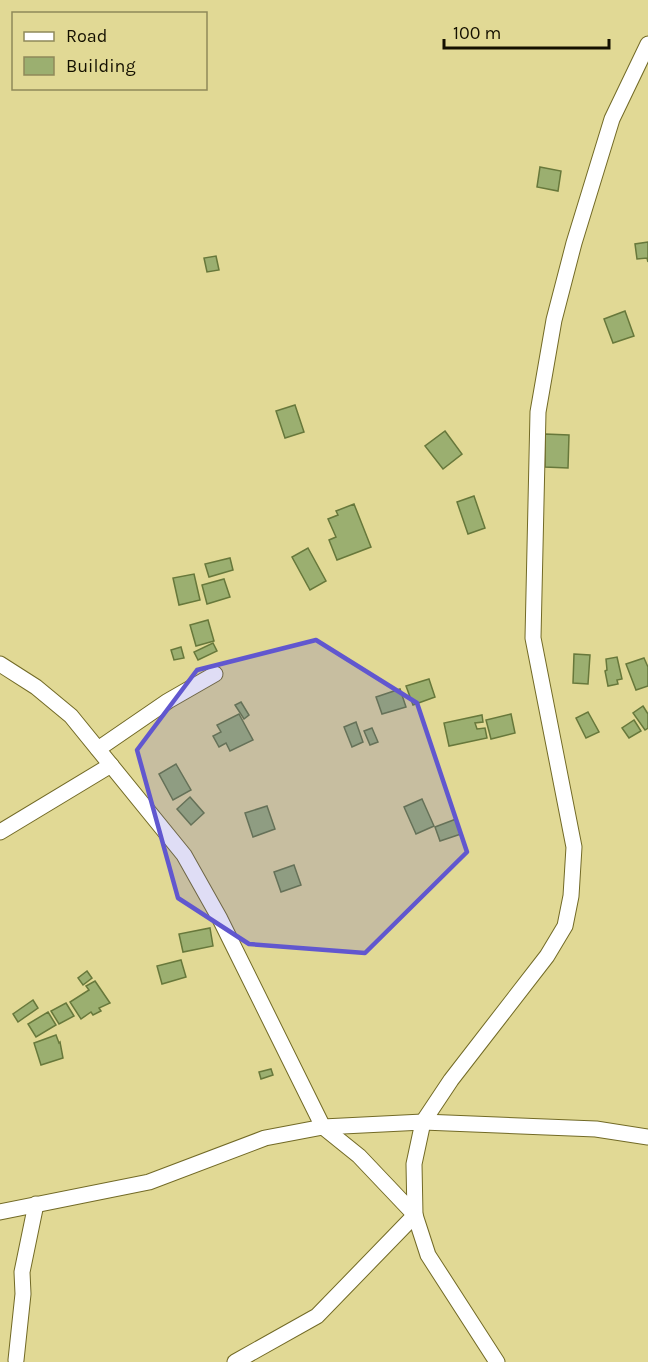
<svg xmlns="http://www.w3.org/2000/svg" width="648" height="1362" viewBox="0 0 648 1362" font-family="Karla,sans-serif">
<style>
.building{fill:#9baf70;stroke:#67783b;stroke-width:1.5}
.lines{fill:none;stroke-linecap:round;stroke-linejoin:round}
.minor-casing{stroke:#726a26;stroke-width:17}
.minor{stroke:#fff;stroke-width:15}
.marked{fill:#6157cf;fill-opacity:0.2;stroke:#6157cf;stroke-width:4.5;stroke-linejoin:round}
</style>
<rect width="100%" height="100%" fill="#e1d995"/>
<!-- building -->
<g class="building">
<path d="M540,167L561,171L558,191L537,187Z"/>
<path d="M648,242V262L647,258L637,259L635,244Z"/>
<path d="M216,256L219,270L207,272L204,258Z"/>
<path d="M625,311L634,336L613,343L604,319Z"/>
<path d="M295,405L304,432L285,438L276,411Z"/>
<path d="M445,431L462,454L443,469L425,446Z"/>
<path d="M545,434L569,435L568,468L545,467Z"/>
<path d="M474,496L485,528L468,534L457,502Z"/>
<path d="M354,504L371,547L337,560L329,540L336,537L328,519L338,515L336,511Z"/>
<path d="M308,548L326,581L310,590L292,557Z"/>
<path d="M230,558L233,570L209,577L205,564Z"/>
<path d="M194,574L200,600L179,605L173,578Z"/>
<path d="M224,579L230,597L207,604L202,585Z"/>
<path d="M208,620L214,641L196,646L190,625Z"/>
<path d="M213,643L217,651L198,660L194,652Z"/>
<path d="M181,647L184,658L174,660L171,650Z"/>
<path d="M574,654L590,655L588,684L573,683Z"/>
<path d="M617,657L622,679L617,680L618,684L608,686L605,671L607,670L606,659Z"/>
<path d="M644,658L648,667V686L636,690L626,664Z"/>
<path d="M429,679L435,697L413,705L406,686Z"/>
<path d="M400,689L406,707L382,714L376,697Z"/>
<path d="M241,702L249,715L244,719L235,705Z"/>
<path d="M643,706L648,714V728L645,730L633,713Z"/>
<path d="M588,712L599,732L586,738L576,718Z"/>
<path d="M239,714L253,740L230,751L226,743L219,747L213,736L221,732L217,725Z"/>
<path d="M511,714L515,733L491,739L486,720Z"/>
<path d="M482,715L483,722L475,723L477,729L485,728L487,738L449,746L444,723Z"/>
<path d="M634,720L641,731L629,738L622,728Z"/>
<path d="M356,722L363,742L352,747L344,727Z"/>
<path d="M372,728L378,742L370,745L364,731Z"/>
<path d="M176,764L191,790L173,800L159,774Z"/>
<path d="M190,797L204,813L191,825L177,809Z"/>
<path d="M422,799L434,826L416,834L404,807Z"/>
<path d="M267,806L275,829L253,837L245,813Z"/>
<path d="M456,819L461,834L440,841L435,827Z"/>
<path d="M294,865L301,885L281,892L274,872Z"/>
<path d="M210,928L213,946L183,952L179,934Z"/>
<path d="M181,960L186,977L162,984L157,966Z"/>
<path d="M87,971L92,978L83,985L78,978Z"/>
<path d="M95,981L110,1003L99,1008L101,1011L93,1015L91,1012L81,1019L70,1002L89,990L86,986Z"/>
<path d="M33,1000L38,1008L18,1022L13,1014Z"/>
<path d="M66,1003L74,1016L59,1024L51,1011Z"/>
<path d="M48,1012L56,1025L36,1037L28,1024Z"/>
<path d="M56,1035L59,1043L60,1042L63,1058L41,1065L34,1043Z"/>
<path d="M271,1069L273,1075L261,1079L259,1072Z"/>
</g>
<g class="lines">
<defs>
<g id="minor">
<path d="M0,664L36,687L71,716L184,855L220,919L323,1127L359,1156L415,1215"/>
<path d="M98,749L168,701L215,674"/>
<path d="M0,832L111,765"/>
<path d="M0,1212L149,1182L265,1138L323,1127L423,1122L596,1129L648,1137"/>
<path d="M16,1360L23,1294L22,1272L36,1204"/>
<path d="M235,1362L317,1316L415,1215"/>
<path d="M497,1362L428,1255L415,1215L414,1164L423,1122L451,1080L547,956L565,926L571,896L574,847L533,638L538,412L554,320L574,243L612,119L648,44"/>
</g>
</defs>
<!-- minor casing -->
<use href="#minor" class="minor-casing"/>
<!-- minor -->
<use href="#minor" class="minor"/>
</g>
<!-- marked area -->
<path class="marked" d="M316,640L417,703L467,852L365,953L249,944L178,898L137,750L197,670Z"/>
<!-- legend -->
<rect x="12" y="12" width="195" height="78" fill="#e1d995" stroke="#8f8959" stroke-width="1.5"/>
<rect x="24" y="32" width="30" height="9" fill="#ffffff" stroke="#8f8959" stroke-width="1.5"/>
<text x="66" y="42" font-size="18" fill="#141000">Road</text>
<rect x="24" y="57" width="30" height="18" fill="#9baf70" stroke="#8f8959" stroke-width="1.5"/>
<text x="66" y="72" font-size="18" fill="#141000">Building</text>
<!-- scale -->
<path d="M444 39v9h165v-9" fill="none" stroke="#141000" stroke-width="3"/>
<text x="453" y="39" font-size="18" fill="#141000" stroke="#e1d995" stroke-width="4.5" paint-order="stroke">100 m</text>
</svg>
